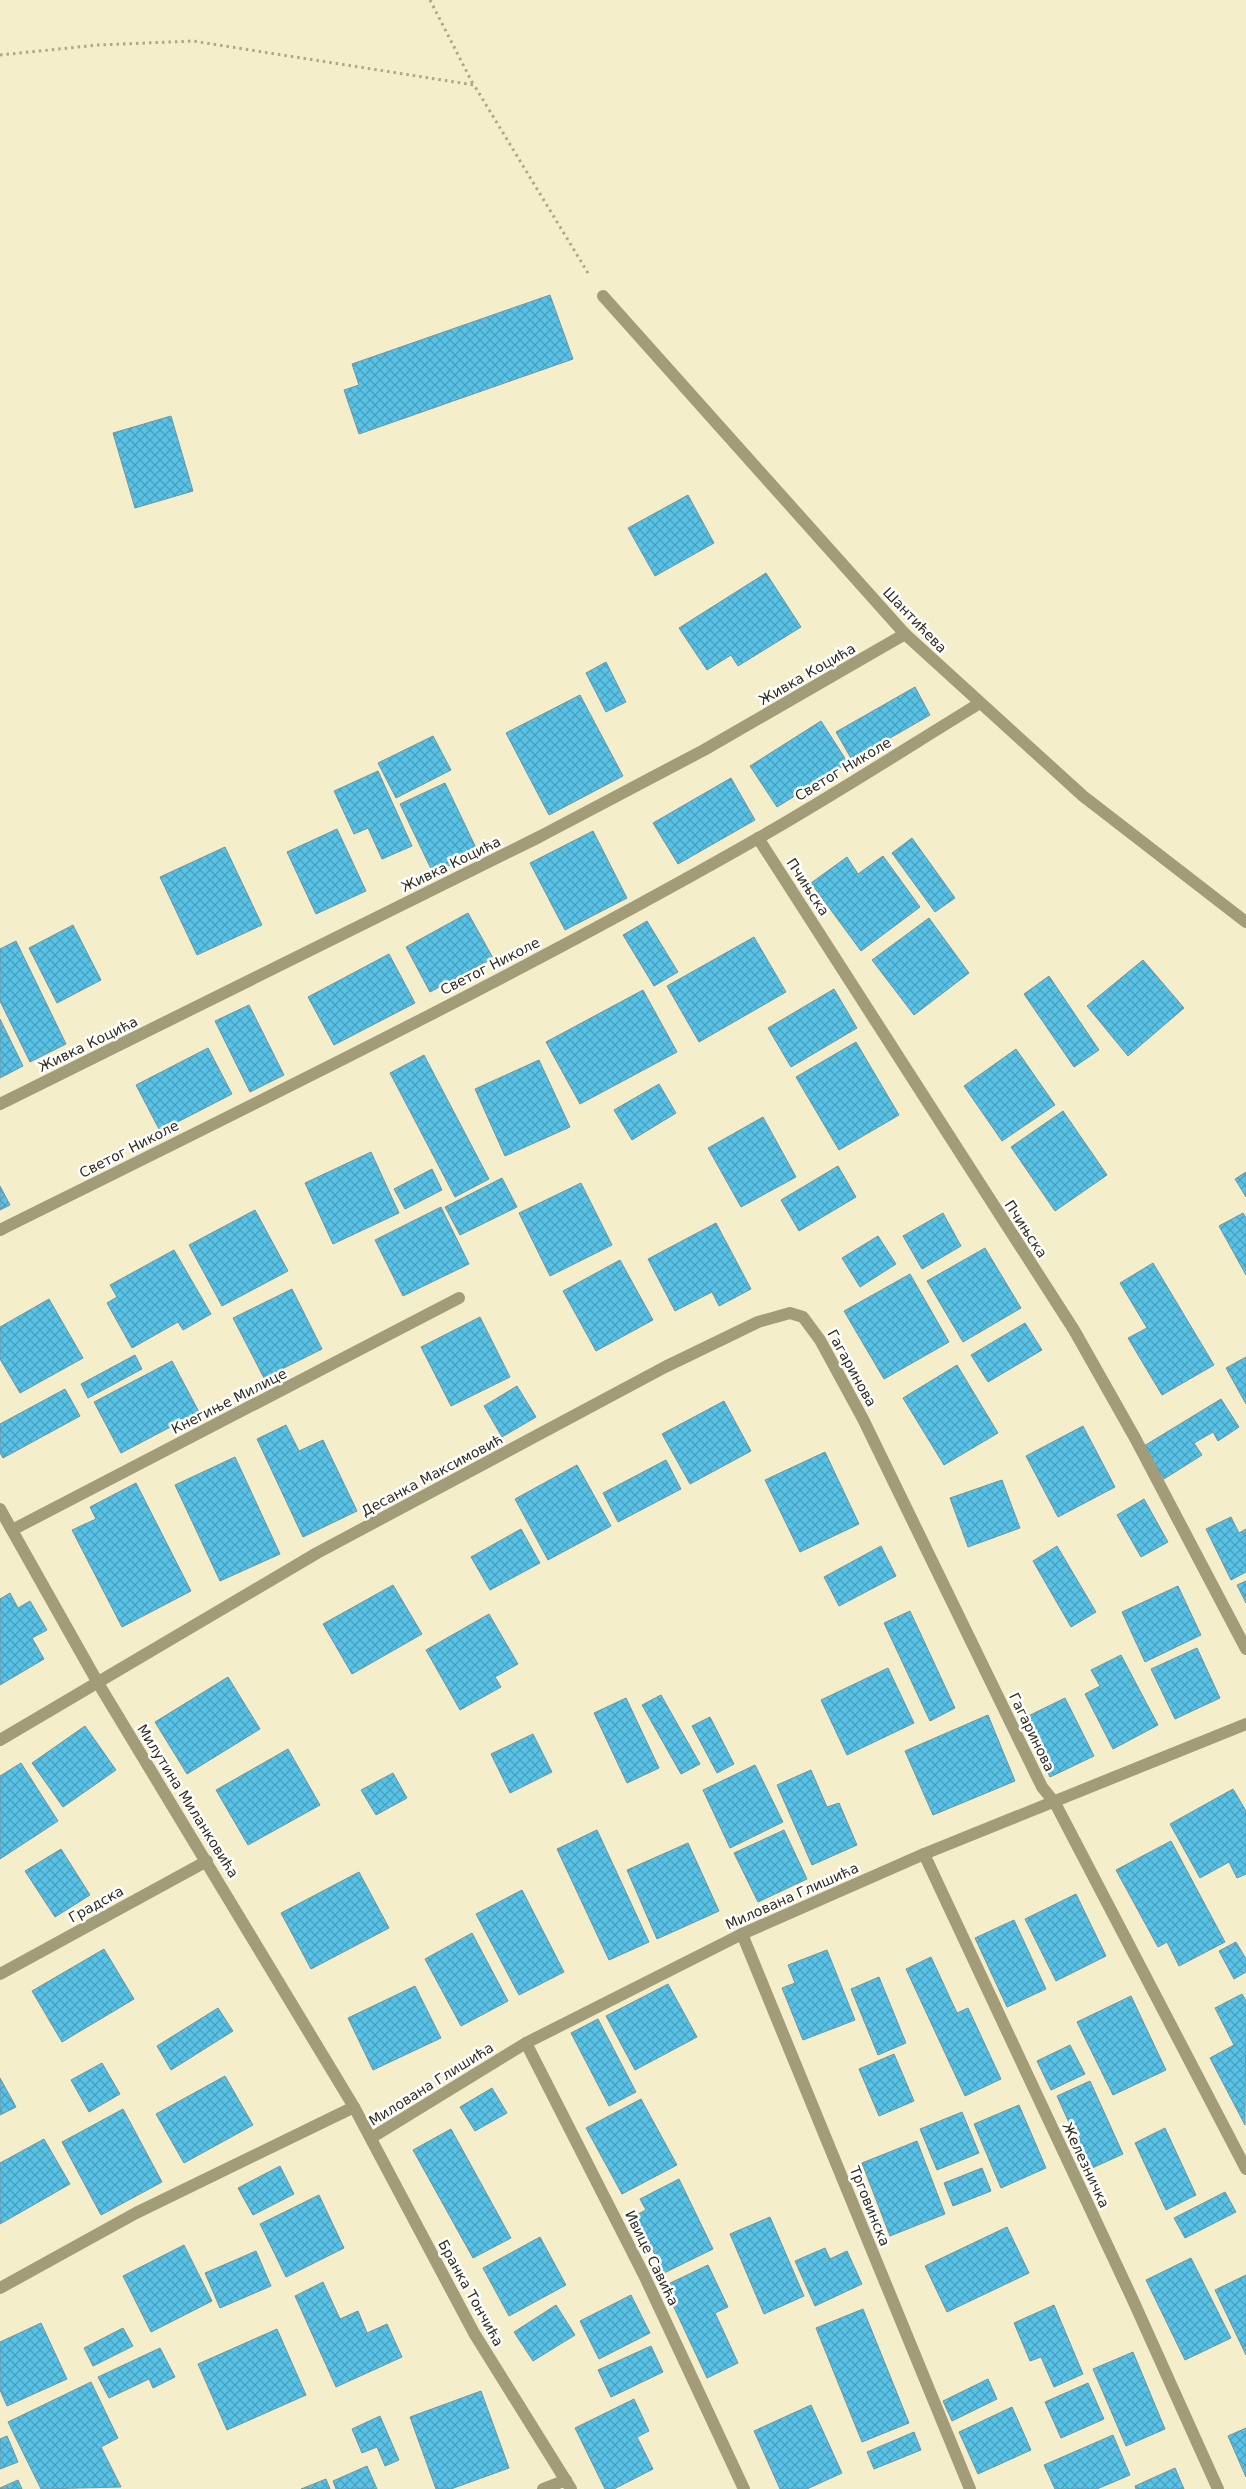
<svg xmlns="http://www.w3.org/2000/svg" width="1246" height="2489" viewBox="0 0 1246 2489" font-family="'DejaVu Sans',sans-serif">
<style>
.building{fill:url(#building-cross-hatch);stroke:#7095a4}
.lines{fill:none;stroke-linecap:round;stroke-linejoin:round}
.path{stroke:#aca88c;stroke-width:3;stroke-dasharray:2.5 4;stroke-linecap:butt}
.minor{stroke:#a39c79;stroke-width:12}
.labels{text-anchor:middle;stroke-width:5;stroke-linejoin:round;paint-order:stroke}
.street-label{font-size:14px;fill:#2f2d1f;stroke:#fff}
</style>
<defs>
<pattern id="building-cross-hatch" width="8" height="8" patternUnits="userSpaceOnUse" patternTransform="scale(1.25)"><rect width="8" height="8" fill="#58c3e7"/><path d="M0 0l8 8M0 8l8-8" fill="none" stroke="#499fbb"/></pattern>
</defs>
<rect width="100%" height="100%" fill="#f4eecb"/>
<!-- building -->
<g class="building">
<path d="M550,295L573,359L359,434L344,390L359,385L352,364Z"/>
<path d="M171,416L193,491L135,508L113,433Z"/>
<path d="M688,495L714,543L655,576L628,528Z"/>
<path d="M766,573L801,627L738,666L731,655L707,670L679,628Z"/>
<path d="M606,662L626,702L606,712L586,673Z"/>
<path d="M915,687L930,715L852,760L836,732Z"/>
<path d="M580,695L623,776L549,815L506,733Z"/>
<path d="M821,721L848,763L777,807L750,766Z"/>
<path d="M433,736L451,770L396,798L378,763Z"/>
<path d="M378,771L412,846L382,859L368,828L354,834L334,791Z"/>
<path d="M731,778L755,820L678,864L653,823Z"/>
<path d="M445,783L478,852L433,873L400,804Z"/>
<path d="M337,829L366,891L316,914L287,852Z"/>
<path d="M593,831L627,898L565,930L530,863Z"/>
<path d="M912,838L955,898L935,912L892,853Z"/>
<path d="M225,847L262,925L197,955L160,877Z"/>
<path d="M883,856L920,907L861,951L811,883L847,857L858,874Z"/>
<path d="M468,913L493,958L430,992L406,947Z"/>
<path d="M929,918L969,973L914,1015L872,960Z"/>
<path d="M647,921L678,972L654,986L623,935Z"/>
<path d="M73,925L101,980L57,1003L29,948Z"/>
<path d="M754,937L786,992L699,1042L667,986Z"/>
<path d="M16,941L66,1044L30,1062L0,1001V949Z"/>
<path d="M389,954L415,1003L334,1045L308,997Z"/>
<path d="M1143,960L1184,1008L1128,1056L1087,1006Z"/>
<path d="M1049,976L1099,1050L1074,1067L1024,994Z"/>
<path d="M834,989L857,1028L791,1067L768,1028Z"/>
<path d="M643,990L677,1052L580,1104L546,1042Z"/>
<path d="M249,1005L284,1075L250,1092L215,1021Z"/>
<path d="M0,1019L23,1066L0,1078Z"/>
<path d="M856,1042L899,1115L839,1150L796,1077Z"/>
<path d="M208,1048L232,1094L160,1131L136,1085Z"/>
<path d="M1016,1049L1055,1105L1002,1141L964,1086Z"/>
<path d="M424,1055L489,1179L455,1197L390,1073Z"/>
<path d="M539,1060L570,1127L505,1156L475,1089Z"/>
<path d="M659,1084L676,1113L632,1140L614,1110Z"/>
<path d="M1063,1111L1107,1175L1055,1211L1011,1147Z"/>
<path d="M763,1117L796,1177L741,1207L708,1148Z"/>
<path d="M371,1152L399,1213L333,1244L305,1183Z"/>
<path d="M838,1166L856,1197L799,1231L781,1200Z"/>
<path d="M432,1169L442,1190L405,1209L394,1189Z"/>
<path d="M1246,1172V1197L1235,1179Z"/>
<path d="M502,1178L517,1207L460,1235L445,1207Z"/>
<path d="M581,1183L612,1245L550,1276L519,1213Z"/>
<path d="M0,1186L10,1205L0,1210Z"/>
<path d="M441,1207L469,1264L403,1296L375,1240Z"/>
<path d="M255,1210L288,1271L222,1306L189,1245Z"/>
<path d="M943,1213L961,1246L922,1269L903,1236Z"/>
<path d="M1243,1213L1246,1218V1275L1219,1226Z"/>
<path d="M716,1223L751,1289L719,1306L712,1292L675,1311L648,1259Z"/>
<path d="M878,1236L896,1264L860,1287L842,1258Z"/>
<path d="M985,1248L1021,1308L963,1342L927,1281Z"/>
<path d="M174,1250L211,1314L183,1330L178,1322L132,1348L107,1303L117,1297L110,1285Z"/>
<path d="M620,1260L653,1320L596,1351L563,1291Z"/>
<path d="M1153,1263L1214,1365L1162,1395L1128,1338L1147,1328L1120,1283Z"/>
<path d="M910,1274L949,1342L884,1379L844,1311Z"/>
<path d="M292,1289L322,1349L264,1378L233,1318Z"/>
<path d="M49,1299L83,1358L20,1393L0,1359V1327Z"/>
<path d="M480,1317L510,1377L451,1406L421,1347Z"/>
<path d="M1025,1323L1042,1350L988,1382L971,1355Z"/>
<path d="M135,1355L142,1369L88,1398L81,1384Z"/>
<path d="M1246,1357V1404L1226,1368Z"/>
<path d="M172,1361L199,1412L121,1453L94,1402Z"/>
<path d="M957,1365L998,1433L944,1465L903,1398Z"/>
<path d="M517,1386L536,1417L502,1437L484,1406Z"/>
<path d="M65,1389L80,1416L3,1458L0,1453V1424Z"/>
<path d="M1221,1399L1239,1427L1218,1441L1213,1432L1194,1443L1202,1455L1164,1479L1144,1446Z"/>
<path d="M724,1401L751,1451L690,1484L662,1434Z"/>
<path d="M286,1425L299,1451L323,1440L357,1511L303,1537L257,1439Z"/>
<path d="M1083,1426L1115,1487L1058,1517L1026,1456Z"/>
<path d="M825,1452L859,1524L800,1552L765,1480Z"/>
<path d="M235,1457L280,1554L220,1581L175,1485Z"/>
<path d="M666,1460L681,1489L618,1522L603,1493Z"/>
<path d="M577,1465L611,1526L548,1560L515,1499Z"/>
<path d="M1002,1480L1020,1528L968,1547L950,1498Z"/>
<path d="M136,1483L191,1591L122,1627L72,1530L96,1519L90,1507Z"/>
<path d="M1144,1499L1168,1542L1141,1557L1117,1515Z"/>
<path d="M1231,1517L1239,1533L1246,1529V1572L1231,1580L1206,1529Z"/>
<path d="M521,1529L540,1563L490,1590L471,1557Z"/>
<path d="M881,1546L896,1576L839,1606L824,1577Z"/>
<path d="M1057,1546L1096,1612L1071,1627L1033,1561Z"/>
<path d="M1246,1581V1603L1237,1585Z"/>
<path d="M393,1585L422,1634L352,1674L323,1624Z"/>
<path d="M1178,1586L1201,1635L1145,1662L1122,1612Z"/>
<path d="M10,1593L18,1608L30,1601L47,1630L32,1638L44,1659L0,1685V1599Z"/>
<path d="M910,1611L955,1708L930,1721L884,1623Z"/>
<path d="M489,1614L518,1664L495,1677L501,1687L460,1710L426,1650Z"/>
<path d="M1197,1648L1220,1698L1175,1719L1151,1669Z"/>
<path d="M1121,1655L1158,1725L1113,1749L1085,1694L1100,1686L1091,1670Z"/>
<path d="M888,1668L914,1723L847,1755L821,1700Z"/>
<path d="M228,1677L260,1729L187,1774L155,1722Z"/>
<path d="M661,1695L700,1764L681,1774L642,1705Z"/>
<path d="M626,1698L659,1768L627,1783L594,1713Z"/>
<path d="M1065,1698L1094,1756L1050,1777L1022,1719Z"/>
<path d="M988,1715L1015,1781L933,1815L905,1751Z"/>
<path d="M710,1717L734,1764L717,1773L692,1726Z"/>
<path d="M85,1726L116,1770L63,1807L32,1763Z"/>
<path d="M533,1734L552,1772L510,1793L491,1754Z"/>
<path d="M288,1749L320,1805L248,1845L216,1790Z"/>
<path d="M21,1763L58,1821L0,1859V1776Z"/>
<path d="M755,1765L783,1822L730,1848L703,1790Z"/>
<path d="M811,1770L827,1807L839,1803L857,1845L812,1865L777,1785Z"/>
<path d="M393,1773L407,1798L376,1815L361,1790Z"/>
<path d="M1233,1789L1246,1811V1874L1237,1878L1229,1862L1200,1878L1170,1824Z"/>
<path d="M597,1830L649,1942L609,1960L557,1849Z"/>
<path d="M784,1830L807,1879L758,1902L734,1853Z"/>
<path d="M1171,1841L1225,1942L1179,1966L1167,1942L1158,1947L1116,1870Z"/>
<path d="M688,1843L719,1911L657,1939L627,1870Z"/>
<path d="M61,1849L90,1895L55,1917L25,1871Z"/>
<path d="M359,1872L389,1928L311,1969L281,1913Z"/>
<path d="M522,1890L564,1972L519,1995L476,1914Z"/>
<path d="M1076,1894L1106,1956L1056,1981L1025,1919Z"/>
<path d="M1014,1920L1046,1989L1007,2007L975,1938Z"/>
<path d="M472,1933L508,2001L461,2026L425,1959Z"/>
<path d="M1236,1942L1246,1959V1972L1234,1979L1219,1951Z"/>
<path d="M104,1949L134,1999L62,2042L32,1991Z"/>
<path d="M827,1950L855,2020L803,2040L782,1988L795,1983L788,1965Z"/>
<path d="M931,1957L957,2013L968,2008L1001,2079L965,2096L906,1969Z"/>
<path d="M879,1977L906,2043L878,2055L851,1989Z"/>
<path d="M668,1984L697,2037L635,2070L606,2016Z"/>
<path d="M415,1986L441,2038L373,2070L348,2018Z"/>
<path d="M1242,1994L1246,2001L1245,2125L1210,2058L1234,2045L1215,2008Z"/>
<path d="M1131,1996L1166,2070L1113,2095L1077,2022Z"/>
<path d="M218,2008L233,2031L171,2070L157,2046Z"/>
<path d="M598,2019L636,2092L609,2106L571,2033Z"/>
<path d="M1070,2045L1085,2074L1051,2090L1037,2061Z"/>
<path d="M894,2054L914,2101L879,2116L859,2069Z"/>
<path d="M102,2063L120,2094L89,2112L71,2080Z"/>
<path d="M225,2076L253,2125L184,2163L156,2114Z"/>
<path d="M0,2078L16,2107L0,2115Z"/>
<path d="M1090,2081L1123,2154L1090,2169L1057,2096Z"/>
<path d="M492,2088L507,2113L475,2131L460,2107Z"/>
<path d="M641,2099L677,2165L622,2194L586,2128Z"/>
<path d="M1019,2105L1046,2168L1001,2188L974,2124Z"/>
<path d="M123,2109L162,2182L101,2215L62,2142Z"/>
<path d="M962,2112L979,2153L937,2170L920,2129Z"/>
<path d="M1165,2128L1196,2195L1166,2210L1135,2143Z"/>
<path d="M451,2129L511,2238L473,2258L413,2150Z"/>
<path d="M44,2139L70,2184L0,2224V2163Z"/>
<path d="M917,2141L945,2214L890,2236L862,2163Z"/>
<path d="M280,2166L294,2194L253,2215L238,2188Z"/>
<path d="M982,2168L991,2191L953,2206L944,2183Z"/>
<path d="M679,2179L713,2249L664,2273L636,2215L646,2210L640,2199Z"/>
<path d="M1225,2192L1236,2212L1185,2238L1174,2218Z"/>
<path d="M319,2195L344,2248L286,2277L260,2224Z"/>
<path d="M770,2217L804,2296L764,2314L730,2234Z"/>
<path d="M1007,2227L1029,2273L947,2312L925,2266Z"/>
<path d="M540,2237L566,2285L509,2316L483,2268Z"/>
<path d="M184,2245L212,2301L151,2332L123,2276Z"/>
<path d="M825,2248L830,2259L847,2251L862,2284L815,2306L795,2261Z"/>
<path d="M256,2251L271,2286L220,2308L205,2273Z"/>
<path d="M1191,2258L1231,2338L1185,2360L1146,2280Z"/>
<path d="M708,2265L728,2307L715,2313L738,2363L707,2378L664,2286Z"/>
<path d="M1246,2275V2355L1215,2290Z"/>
<path d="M323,2282L340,2319L358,2311L367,2333L387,2324L402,2357L336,2387L295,2296Z"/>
<path d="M631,2295L650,2333L599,2359L580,2321Z"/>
<path d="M556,2305L575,2335L533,2361L514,2332Z"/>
<path d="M1054,2305L1083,2374L1054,2387L1041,2357L1030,2361L1014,2323Z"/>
<path d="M863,2309L909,2423L862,2442L816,2328Z"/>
<path d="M41,2323L67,2379L7,2406L0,2390V2342Z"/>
<path d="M123,2328L133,2346L93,2366L84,2348Z"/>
<path d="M277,2329L306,2395L227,2430L198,2364Z"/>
<path d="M651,2346L663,2372L611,2397L598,2370Z"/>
<path d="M160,2348L175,2377L153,2388L149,2379L109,2398L98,2377Z"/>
<path d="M1133,2352L1165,2429L1126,2446L1093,2369Z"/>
<path d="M988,2379L997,2399L952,2421L943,2401Z"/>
<path d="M91,2382L118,2438L101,2447L121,2487L41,2489L8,2422Z"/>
<path d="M1088,2383L1104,2419L1061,2438L1045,2402Z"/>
<path d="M481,2391L509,2468L451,2489H436L410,2417Z"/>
<path d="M634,2399L649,2431L637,2437L653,2469L614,2489H605L575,2428Z"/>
<path d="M811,2405L842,2473L807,2489H780L754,2431Z"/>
<path d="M1012,2407L1031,2450L978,2474L959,2432Z"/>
<path d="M380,2416L399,2460L385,2466L377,2447L362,2453L352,2429Z"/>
<path d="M1246,2428V2477L1228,2436Z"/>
<path d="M914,2432L921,2450L874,2469L867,2452Z"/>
<path d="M1113,2435L1130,2475L1097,2489H1055L1044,2465Z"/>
<path d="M7,2436L18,2462L0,2469V2439Z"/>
<path d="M367,2466L377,2489H336L333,2481Z"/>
<path d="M1175,2468L1184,2489H1136L1135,2486Z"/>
<path d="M326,2479L330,2489H301Z"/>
<path d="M18,2480L22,2489H0V2488Z"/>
</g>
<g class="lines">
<!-- path -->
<g class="path">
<path d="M430,0L473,84"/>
<path d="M0,55L98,45L193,41L474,85L588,273"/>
</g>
<!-- minor -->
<g class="minor">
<path d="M603,296L905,634L1083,796L1246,922"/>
<path d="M758,838L1074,1330L1135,1438L1246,1649"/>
<path d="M0,1104L539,837L704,750L905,634"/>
<path d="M0,1230C254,1104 509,980 755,840C831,797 905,749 980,703"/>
<path d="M0,1509L98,1683L354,2107L474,2333L571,2489"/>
<path d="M12,1530L459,1298"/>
<path d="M0,1740L317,1553L665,1367L758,1322L790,1313L803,1317L820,1340L863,1419L1042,1787L1055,1803L1246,2169"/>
<path d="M924,1854L1132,2298L1218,2489"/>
<path d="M742,1934L970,2489"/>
<path d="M0,1974L207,1861"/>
<path d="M526,2043L644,2275L744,2489"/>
<path d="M371,2138L526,2043L742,1934L924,1854L1246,1724"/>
<path d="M0,2288L136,2213L354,2107"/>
<path d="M543,2489L566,2480"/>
</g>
</g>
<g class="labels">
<!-- street labels -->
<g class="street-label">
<text transform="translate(915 620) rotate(46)" y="5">Шантићева</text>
<text transform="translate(807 674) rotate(-30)" y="5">Живка Коцића</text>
<text transform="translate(843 769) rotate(-31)" y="5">Светог Николе</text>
<text transform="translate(451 864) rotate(-26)" y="5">Живка Коцића</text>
<text transform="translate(808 887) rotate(57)" y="5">Пчињска</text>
<text transform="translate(490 966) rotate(-27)" y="5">Светог Николе</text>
<text transform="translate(88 1044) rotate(-26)" y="5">Живка Коцића</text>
<text transform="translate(129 1149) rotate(-27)" y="5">Светог Николе</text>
<text transform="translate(1026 1229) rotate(57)" y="5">Пчињска</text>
<text transform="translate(852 1368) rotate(61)" y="5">Гагаринова</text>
<text transform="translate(229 1401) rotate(-27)" y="5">Кнегиње Милице</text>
<text transform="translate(432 1475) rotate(-28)" y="5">Десанка Максимовић</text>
<text transform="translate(1032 1732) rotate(64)" y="5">Гагаринова</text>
<text transform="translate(188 1801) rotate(58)" y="5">Милутина Миланковића</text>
<text transform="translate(792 1896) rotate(-24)" y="5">Милована Глишића</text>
<text transform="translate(96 1904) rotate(-29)" y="5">Градска</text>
<text transform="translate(431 2084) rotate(-32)" y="5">Милована Глишића</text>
<text transform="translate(1086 2165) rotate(65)" y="5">Железничка</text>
<text transform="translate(870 2206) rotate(68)" y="5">Трговинска</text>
<text transform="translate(652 2258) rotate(64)" y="5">Ивице Савића</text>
<text transform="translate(471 2293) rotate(61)" y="5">Бранка Тончића</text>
</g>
</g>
</svg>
